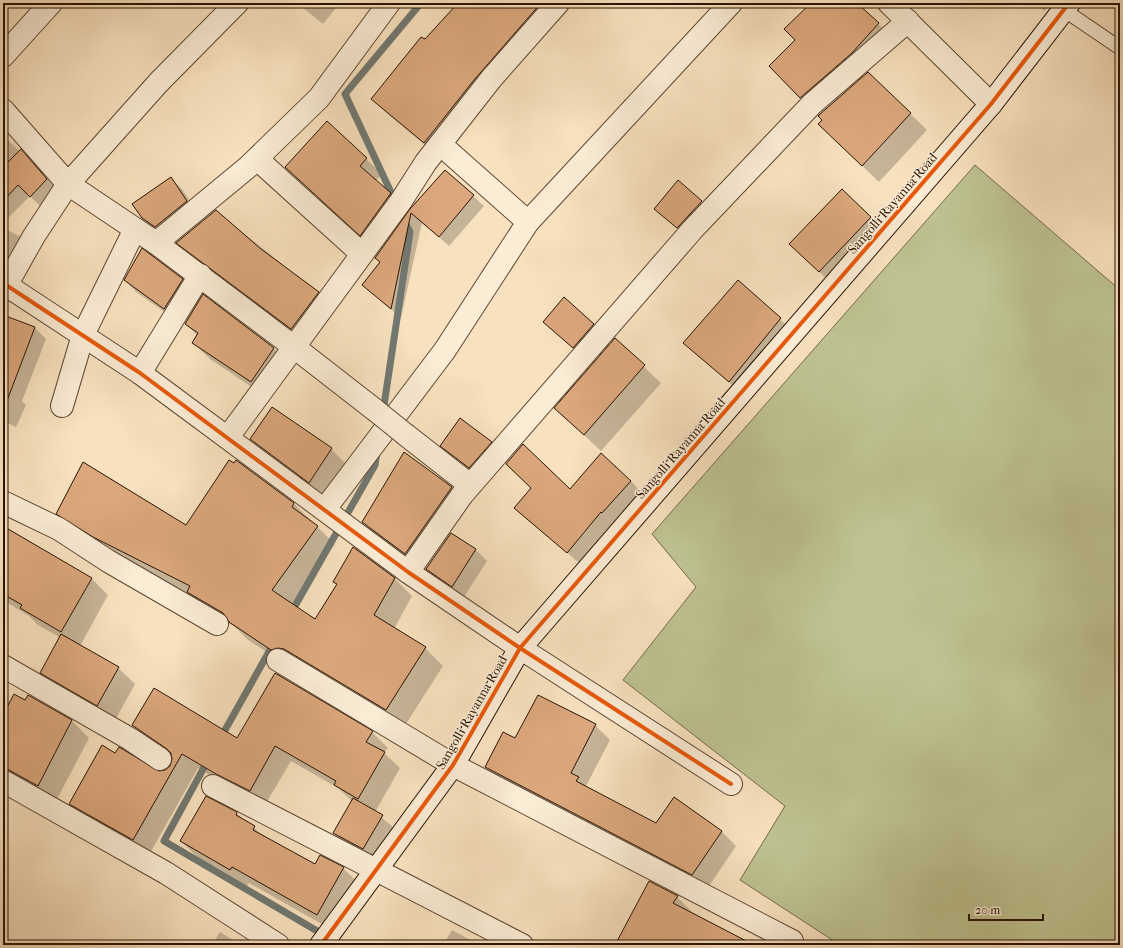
<svg xmlns="http://www.w3.org/2000/svg" width="1123" height="948" viewBox="0 0 1123 948" font-family="'IM FELL French Canon',serif">
<style>
.green{fill:#bec290;stroke:#746a49}
.shadow{fill:#0003}
.lines{fill:none;stroke-linecap:round;stroke-linejoin:round}
.stream{stroke:#717871;stroke-width:7}
.building{fill:#dba77d;stroke:#291302}
.lane-casing{stroke:#5d4631;stroke-width:15}
.street-casing{stroke:#5d4631;stroke-width:24}
.secondary-casing{stroke:#291302;stroke-width:24}
.lane{stroke:#faecd5;stroke-width:13}
.street{stroke:#faecd5;stroke-width:22}
.secondary{stroke:#faecd5;stroke-width:22}
.street-bridge-casing{stroke:#5d4631;stroke-width:24;stroke-linecap:butt}
.street-bridge{stroke:#faecd5;stroke-width:22}
.cycleway-casing{stroke:#faecd5;stroke-width:6}
.cycleway{stroke:#e8590c;stroke-width:4}
.labels{text-anchor:middle;stroke-width:3;stroke-linejoin:round;paint-order:stroke}
.street-label{font-size:13px;fill:#291302;stroke:#faecd5}
</style>
<rect width="100%" height="100%" fill="#f8e1be"/>
<filter id="stains"><feTurbulence type="fractalNoise" baseFrequency=".005" numOctaves="4"/><feColorMatrix values="0 0 0 0 .2 0 0 0 0 .09 0 0 0 0 .02 0 0 0 .5 -.17"/></filter>
<radialGradient id="worn" r=".72"><stop offset=".6" stop-color="#630" stop-opacity="0"/><stop offset="1" stop-color="#630" stop-opacity=".3"/></radialGradient>
<!-- green -->
<path class="green" d="M975,165L1120,290V945H840L740,880L785,806L623,680L696,587L652,534Z"/>
<!-- shadow -->
<g class="shadow">
<path d="M297,3H340L323,24Z"/>
<path d="M461,3H564L570,8L490,96L442,159L389,115L372,98Z"/>
<path d="M653,3H665L659,9Z"/>
<path d="M802,3H865L861,8L891,36L813,110L770,66L796,40L806,9Z"/>
<path d="M961,3H972L967,9Z"/>
<path d="M1036,3H1051L1044,11Z"/>
<path d="M868,73L927,130L879,182L836,141Z"/>
<path d="M327,122L382,174L376,181L406,209L376,250L286,167Z"/>
<path d="M3,136L32,162L58,191L42,208L30,196L3,223Z"/>
<path d="M446,171L484,206L449,246L422,222L401,318L363,285L381,263L411,210Z"/>
<path d="M170,178L182,189L198,213L167,238L154,230L142,218Z"/>
<path d="M678,182L713,213L689,239L656,209Z"/>
<path d="M842,190L888,234L836,288L808,261Z"/>
<path d="M216,211L318,293L335,310L309,345L194,259L178,243Z"/>
<path d="M3,228L19,236L31,248L18,270L3,263Z"/>
<path d="M125,280H182L194,291L176,320L136,292Z"/>
<path d="M738,282L792,330L740,392L684,343Z"/>
<path d="M3,316L35,328L46,339L22,401L26,405L16,427L3,421Z"/>
<path d="M186,324L274,349L290,365L268,398L210,359L193,343L198,336Z"/>
<path d="M593,325L605,336L585,359L556,333Z"/>
<path d="M615,340L661,383L601,451L555,408Z"/>
<path d="M272,408L331,449L348,466L326,499L268,456L251,439Z"/>
<path d="M491,442L502,454L481,479L441,446Z"/>
<path d="M405,453L452,488L466,502L420,568L378,537L363,522Z"/>
<path d="M236,461L294,504L335,544L292,604L316,620L337,585L334,582L394,578L412,596L394,629L425,648L443,666L404,727L290,667L248,640L235,627L206,610L190,594L112,554L75,531L57,514L187,526Z"/>
<path d="M631,481L642,493L614,524L613,522L579,563L516,508L570,490Z"/>
<path d="M3,527L91,578L108,595L80,646L118,668L135,684L114,722L58,690L41,673L61,638L38,625L29,616L3,600Z"/>
<path d="M451,534L476,550L487,561L464,597L438,580L427,569Z"/>
<path d="M275,674L372,732L388,748L384,753L400,768L375,812L393,827L375,860L345,845L334,833L352,801L338,788L291,761L265,805L232,789L198,768L149,855L85,819L70,804L115,754L159,772L166,771L171,767L173,757L148,741L133,725L237,740Z"/>
<path d="M28,696L72,721L89,738L55,803L3,779V717L25,702Z"/>
<path d="M595,725L610,740L586,786L589,789L657,824L674,799L722,832L736,846L707,889L501,782L486,767Z"/>
<path d="M236,813L265,837L315,865L343,868L360,885L334,931L249,883L247,886L198,858L181,841Z"/>
<path d="M677,897L693,913V914L752,945H616Z"/>
<path d="M452,930L480,945H443Z"/>
<path d="M220,932L241,945H212Z"/>
</g>
<g class="lines">
<!-- stream -->
<g class="stream">
<path d="M396,203L345,94L421,3"/>
<path d="M383,412L410,232L404,221"/>
<path d="M291,613L375,465L377,452"/>
<path d="M220,739L275,641"/>
<path d="M208,760L164,841L341,945"/>
</g>
</g>
<!-- building -->
<g class="building">
<path d="M458,3H541L474,80L424,143L371,99L421,37L425,39Z"/>
<path d="M811,3H857L879,23L852,53L800,98L769,66L795,40L784,29Z"/>
<path d="M868,72L911,113L862,166L818,124L822,120L818,116Z"/>
<path d="M327,121L367,158L360,166L391,193L360,236L285,167Z"/>
<path d="M21,149L47,179L30,197L18,185L3,201V167Z"/>
<path d="M445,170L474,195L439,237L411,213L391,309L362,285L380,262L375,258L410,209Z"/>
<path d="M171,177L187,201L155,227L142,218L132,204Z"/>
<path d="M678,180L702,201L677,228L654,209Z"/>
<path d="M842,189L871,217L819,272L789,244Z"/>
<path d="M216,210L261,249L319,292L291,329L176,243Z"/>
<path d="M142,248L183,279L164,309L124,280Z"/>
<path d="M738,280L781,318L729,382L683,343Z"/>
<path d="M203,294L274,348L251,382L192,343L198,333L185,324Z"/>
<path d="M564,297L594,324L573,348L543,322Z"/>
<path d="M3,315L35,327L5,406H3Z"/>
<path d="M615,338L645,365L584,435L554,408Z"/>
<path d="M272,407L332,448L309,483L250,439Z"/>
<path d="M460,418L492,442L469,468L440,446Z"/>
<path d="M523,444L570,489L601,453L631,481L602,513L601,512L567,553L514,508L531,488L506,464Z"/>
<path d="M404,452L452,487L405,554L362,522Z"/>
<path d="M229,460L234,463L236,460L294,503L292,507L318,526L272,590L315,619L337,584L333,582L353,547L395,578L374,615L426,647L386,710L284,649L278,648L271,650L229,622L223,613L187,592L190,586L93,537L56,514L83,462L186,525Z"/>
<path d="M3,526L92,578L61,632L20,608L22,605L3,594Z"/>
<path d="M451,533L476,549L452,587L426,569Z"/>
<path d="M61,634L119,667L97,706L40,673Z"/>
<path d="M275,673L373,731L366,742L385,752L358,799L334,785L336,781L275,746L250,791L216,774L182,754L133,840L69,804L102,745L115,753L119,747L159,771L165,770L170,766L172,759L171,753L167,749L132,725L154,688L237,738Z"/>
<path d="M14,694L25,700L28,695L72,720L38,786L9,770L3,769V715Z"/>
<path d="M538,695L596,724L571,773L579,777L576,781L656,823L674,797L722,831L692,875L485,767L503,732L515,738Z"/>
<path d="M206,796L237,812L236,815L255,826L253,830L315,864L320,855L344,867L317,915L232,867L230,870L180,841Z"/>
<path d="M353,798L383,815L363,849L333,833Z"/>
<path d="M649,881L678,896L673,903L754,945H615Z"/>
</g>
<g class="lines">
<defs>
<path id="lane" d="M1064,10L1120,48"/>
<g id="street">
<path d="M889,3L991,104"/>
<path d="M3,56L51,3"/>
<path d="M3,110L68,184L156,243L294,347L401,201L426,162L491,79L558,3"/>
<path d="M440,144L528,222"/>
<path d="M257,159L362,254"/>
<path d="M156,243L248,167L319,98L389,3"/>
<path d="M3,283L140,373L408,572L520,648L731,784"/>
<path d="M3,291L34,236L68,184L159,82L237,3"/>
<path d="M140,373L200,275"/>
<path d="M62,406L83,335L135,229"/>
<path d="M406,435L470,485"/>
<path d="M228,437L294,347L375,410"/>
<path d="M3,502L59,529L108,561L217,624"/>
<path d="M325,509L445,350L528,222L731,3"/>
<path d="M408,572L462,495L693,229L812,104L908,21"/>
<path d="M278,660L453,765L792,941"/>
<path d="M3,666L130,739L160,759"/>
<path d="M3,781L166,873L278,945"/>
<path d="M213,786L522,945"/>
</g>
<path id="secondary" d="M321,945L453,765L520,648L991,104L1069,3"/>
</defs>
<!-- lane casing -->
<use href="#lane" class="lane-casing"/>
<!-- street casing -->
<use href="#street" class="street-casing"/>
<!-- secondary casing -->
<use href="#secondary" class="secondary-casing"/>
<!-- lane -->
<use href="#lane" class="lane"/>
<!-- street -->
<use href="#street" class="street"/>
<!-- secondary -->
<use href="#secondary" class="secondary"/>
<defs>
<path id="street-bridge" d="M375,410L406,435"/>
</defs>
<!-- street-bridge casing -->
<use href="#street-bridge" class="street-bridge-casing"/>
<!-- street-bridge -->
<use href="#street-bridge" class="street-bridge"/>
<defs>
<g id="cycleway">
<path d="M3,283L140,373L408,572L520,648L731,784"/>
<path d="M321,945L453,765L520,648L991,104L1069,3"/>
</g>
</defs>
<!-- cycleway casing -->
<use href="#cycleway" class="cycleway-casing"/>
<!-- cycleway -->
<use href="#cycleway" class="cycleway"/>
</g>
<g class="labels">
<!-- street labels -->
<g class="street-label">
<text transform="translate(892 203) rotate(-49)" y="5">Sangolli Rayanna Road</text>
<text transform="translate(680 448) rotate(-49)" y="5">Sangolli Rayanna Road</text>
<text transform="translate(471 712) rotate(-60)" y="5">Sangolli Rayanna Road</text>
</g>
</g>
<!-- margin -->
<rect width="1123" height="948" fill="none" stroke="#f8e1be" stroke-width="16"/>
<rect x="4" y="4" width="1115" height="940" fill="none" stroke="#291302" stroke-width="2"/>
<rect x="8" y="8" width="1107" height="932" fill="none" stroke="#291302"/>
<!-- scale -->
<path d="M969 914v6h74v-6" fill="none" stroke="#291302" stroke-width="2"/>
<text x="975" y="914" font-size="12" fill="#291302" stroke="#faecd5" stroke-width="3" paint-order="stroke">20 m</text>
<rect width="100%" height="100%" filter="url(#stains)"/>
<rect width="100%" height="100%" fill="url(#worn)"/>
</svg>
